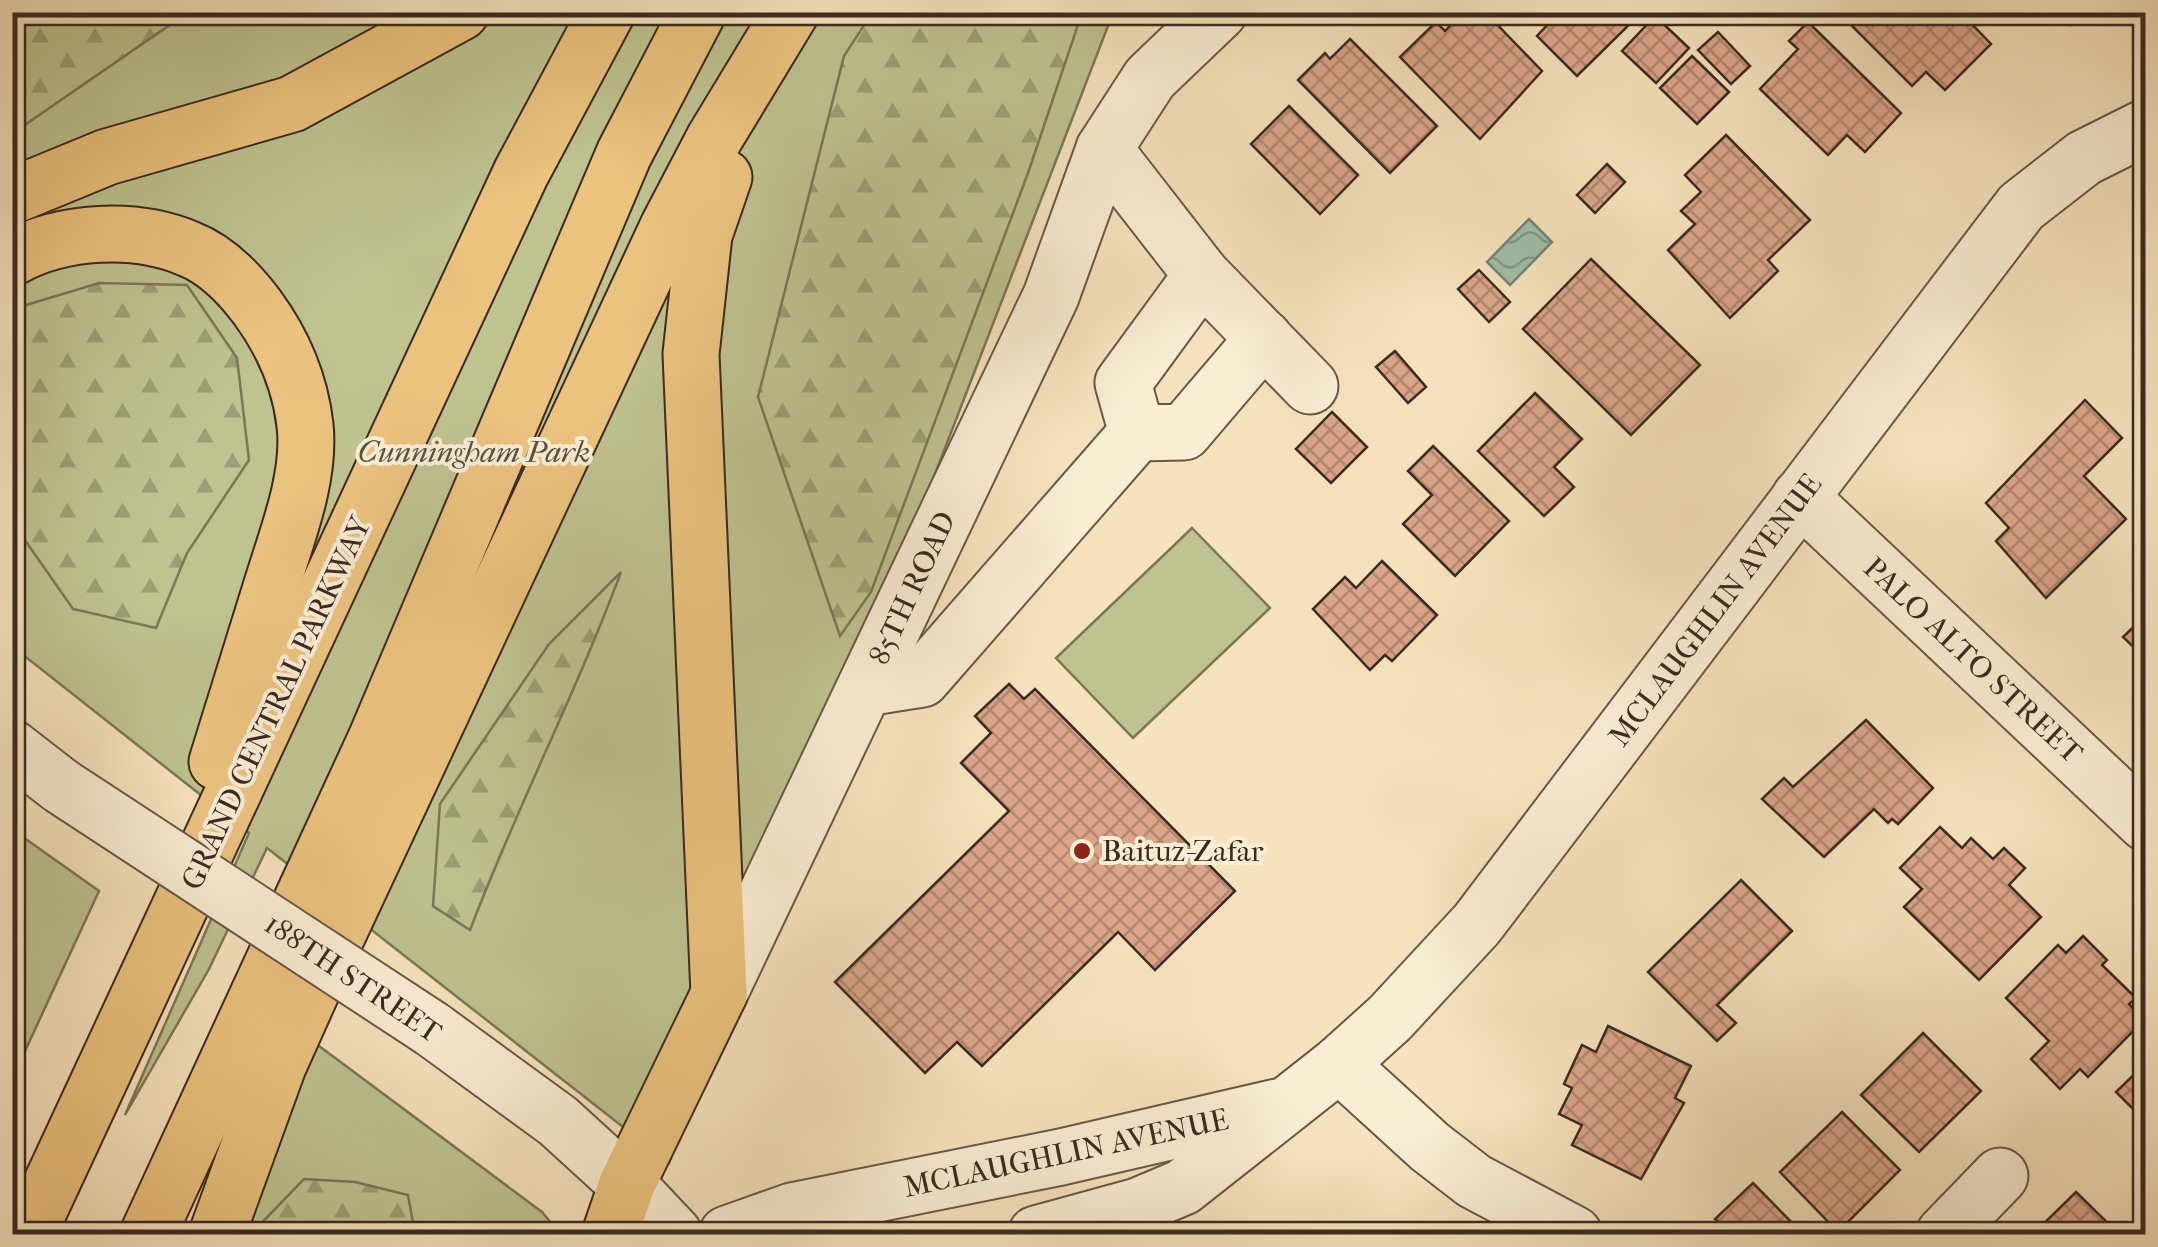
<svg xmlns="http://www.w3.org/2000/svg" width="2158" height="1247" viewBox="0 0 2158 1247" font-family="'IM FELL French Canon',serif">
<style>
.green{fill:#bec390;stroke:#7c7658;stroke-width:2.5}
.forest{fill:url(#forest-firs);stroke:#7c7658;stroke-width:2.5}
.water{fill:url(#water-waves);stroke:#768373;stroke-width:2.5}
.building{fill:url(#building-cross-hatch);stroke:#3a2a21;stroke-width:2.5}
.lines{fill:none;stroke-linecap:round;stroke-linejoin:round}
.minor-casing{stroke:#695848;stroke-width:59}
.major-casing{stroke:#3a2a21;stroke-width:59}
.highway-casing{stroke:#3a2a21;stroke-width:59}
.minor{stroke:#f9edd4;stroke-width:55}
.major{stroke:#ebc27e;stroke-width:55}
.highway{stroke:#ebc27e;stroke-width:55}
.minor-bridge-casing{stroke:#695848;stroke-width:59;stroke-linecap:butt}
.minor-bridge{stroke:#f9edd4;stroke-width:55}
.poi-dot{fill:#8f2418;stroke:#f9edd4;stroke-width:4}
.labels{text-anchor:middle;stroke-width:8;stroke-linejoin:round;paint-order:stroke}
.park-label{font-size:30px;font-style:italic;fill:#5b503d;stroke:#f9edd4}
.street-label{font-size:30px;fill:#3a2a21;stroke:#f9edd4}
.poi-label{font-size:30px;fill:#3a2a21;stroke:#f9edd4;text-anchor:start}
</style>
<defs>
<pattern id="forest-firs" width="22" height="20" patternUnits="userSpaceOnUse" patternTransform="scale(2.5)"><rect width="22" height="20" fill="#bec390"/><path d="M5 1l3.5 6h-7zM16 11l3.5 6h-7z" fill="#9b9f75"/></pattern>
<pattern id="water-waves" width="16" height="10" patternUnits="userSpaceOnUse" patternTransform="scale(2.5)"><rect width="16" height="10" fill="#9ebfaa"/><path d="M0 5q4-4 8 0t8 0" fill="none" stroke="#829b8a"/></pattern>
<pattern id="building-cross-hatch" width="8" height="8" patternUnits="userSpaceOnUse" patternTransform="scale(2.5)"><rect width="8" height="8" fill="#dba589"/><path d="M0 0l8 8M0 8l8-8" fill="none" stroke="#b38770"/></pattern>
</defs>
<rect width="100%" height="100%" fill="#f6e3bd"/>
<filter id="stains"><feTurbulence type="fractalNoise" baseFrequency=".002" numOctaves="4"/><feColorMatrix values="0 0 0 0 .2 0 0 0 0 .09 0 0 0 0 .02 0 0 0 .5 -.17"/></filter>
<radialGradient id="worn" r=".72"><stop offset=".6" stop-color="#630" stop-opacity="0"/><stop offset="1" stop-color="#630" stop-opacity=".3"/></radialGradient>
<!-- green -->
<g class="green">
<path d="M13,13H1113L669,1163L267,848L209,969L125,1115L249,833L13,647Z"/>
<path d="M1192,528L1270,608L1133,738L1056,658Z"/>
<path d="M13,830L99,891L13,1077Z"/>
<path d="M311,1040L542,1212L560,1234H245Z"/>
</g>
<!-- forest -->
<g class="forest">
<path d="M13,12H187V13L13,133Z"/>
<path d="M872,13H1082L1028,173L871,592L840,636L758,397L844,56Z"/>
<path d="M99,283L187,285L237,358L249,460L187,553L156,628L73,609L13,523V309Z"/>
<path d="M621,572C576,693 516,809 470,930L433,906L440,804L549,644Z"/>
<path d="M13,882L23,892L13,956Z"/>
<path d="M304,1179L355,1182L408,1195L415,1234H251Z"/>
</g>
<!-- water -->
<path class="water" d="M1529,219L1552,242L1510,285L1487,262Z"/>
<!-- building -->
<g class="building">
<path d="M1464,12H1485L1542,71L1480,139L1400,57L1436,22L1445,31Z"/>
<path d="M1541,12H1628L1635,19L1577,76L1537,36L1550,22Z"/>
<path d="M1852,12H1960L1991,44L1945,90L1926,72L1912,86L1845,19Z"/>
<path d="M2057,12H2082L2070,25Z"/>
<path d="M1655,16L1689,48L1656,83L1622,51Z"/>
<path d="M1808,22L1901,113L1865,152L1847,135L1828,155L1760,89L1798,49L1789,41Z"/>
<path d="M1718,32L1750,66L1731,84L1698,50Z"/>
<path d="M1350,39L1437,126L1390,173L1298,80L1325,53L1330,59Z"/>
<path d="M1692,56L1729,92L1697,124L1660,88Z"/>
<path d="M1289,106L1358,175L1320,214L1251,144Z"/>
<path d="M1726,135L1810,220L1768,260L1778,271L1730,318L1668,250L1695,224L1681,211L1701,192L1685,175Z"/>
<path d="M1607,164L1625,182L1595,213L1577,195Z"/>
<path d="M1591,259L1700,365L1631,435L1523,329Z"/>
<path d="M1479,270L1510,302L1489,322L1458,289Z"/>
<path d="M1395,351L1426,387L1408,403L1376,367Z"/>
<path d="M1535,393L1582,439L1554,467L1574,487L1544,516L1478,451Z"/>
<path d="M2085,400L2122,438L2084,476L2126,519L2046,598L1996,541L2009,528L1986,503Z"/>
<path d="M1332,412L1367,447L1331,483L1296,449Z"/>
<path d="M1433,446L1509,521L1455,576L1403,524L1432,495L1408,471Z"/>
<path d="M1382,561L1437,615L1392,661L1385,655L1370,670L1313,609L1345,577L1356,588Z"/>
<path d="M2146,615V673L2134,662L2141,654L2123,637Z"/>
<path d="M1009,684L1024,699L1035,689L1235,891L1155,970L1118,932L982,1066L957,1042L925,1073L835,982L1009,811L961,763L991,733L975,716Z"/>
<path d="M1866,720L1933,788L1898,824L1892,819L1888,823L1874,809L1824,857L1762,799L1784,778L1793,787Z"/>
<path d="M1940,827L1962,848L1971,838L1993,859L2004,848L2025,868L2009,885L2041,917L1979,980L1904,907L1922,889L1900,868Z"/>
<path d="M1741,880L1792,931L1717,1005L1736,1023L1717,1041L1648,972Z"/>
<path d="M2083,936L2107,960L2102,965L2136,998L2129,1004L2144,1020L2088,1077L2080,1069L2060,1089L2031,1059L2049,1041L2006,998L2058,945L2066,953Z"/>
<path d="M1608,1026L1691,1066L1675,1098L1684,1103L1641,1179L1572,1145L1582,1125L1559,1114L1572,1088L1564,1084L1582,1045L1596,1052Z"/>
<path d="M1923,1033L1981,1091L1919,1152L1861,1095Z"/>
<path d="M2146,1063V1122L2116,1092Z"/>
<path d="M1842,1112L1900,1170L1838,1232L1780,1172Z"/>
<path d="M1753,1183L1803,1234H1730L1715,1219Z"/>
<path d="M2076,1192L2119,1234H2033Z"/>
</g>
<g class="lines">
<defs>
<g id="minor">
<path d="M1104,149L1202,275L1310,386"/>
<path d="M1137,433L1123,383L1202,275"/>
<path d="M1800,497L2146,823"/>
<path d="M865,688L922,679L1137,433L1184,432L1264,338"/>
<path d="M12,748L61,786"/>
<path d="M719,994L1051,296L1104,149L1150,78L1219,12"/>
<path d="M432,1029L558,1121L627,1184L674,1234"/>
<path d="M1339,1064L1430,1147L1474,1181L1574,1234"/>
<path d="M727,1234L792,1211L1061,1157L1277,1107"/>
<path d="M1036,1234L1138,1206L1183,1187L1339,1064L1390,1018L1477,924L2021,207L2084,158L2146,127"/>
<path d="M1944,1234L2000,1176"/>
</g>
<path id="major" d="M610,1234L627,1184L719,994"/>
<g id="highway">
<path d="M12,196L107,157L292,104L461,12"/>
<path d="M12,258C62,230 136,226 189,249C217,260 239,283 257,307C282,341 300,382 305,425C311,478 286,538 271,588C253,646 235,704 217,762"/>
<path d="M719,994L691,354L704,235L724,177"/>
<path d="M28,1234L521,173L607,12"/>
<path d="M148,1234L376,739L624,154L698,12"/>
<path d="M217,1234L278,1066L321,970L668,227L714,139L791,12"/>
</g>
</defs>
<!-- minor casing -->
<use href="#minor" class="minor-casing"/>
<!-- major casing -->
<use href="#major" class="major-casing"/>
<!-- highway casing -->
<use href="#highway" class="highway-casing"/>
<!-- minor -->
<use href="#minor" class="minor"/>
<!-- major -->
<use href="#major" class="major"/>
<!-- highway -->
<use href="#highway" class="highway"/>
<defs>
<path id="minor-bridge" d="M61,786L432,1029"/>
</defs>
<!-- minor-bridge casing -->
<use href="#minor-bridge" class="minor-bridge-casing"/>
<!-- minor-bridge -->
<use href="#minor-bridge" class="minor-bridge"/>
</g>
<!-- markers -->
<circle class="poi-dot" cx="1082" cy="851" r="10"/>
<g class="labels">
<!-- park labels -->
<g class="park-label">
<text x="474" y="462">Cunningham Park</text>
</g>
<!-- street labels -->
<g class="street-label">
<text transform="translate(912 588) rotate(-65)" y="10">85TH ROAD</text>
<text transform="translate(1715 610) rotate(-53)" y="10">MCLAUGHLIN AVENUE</text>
<text transform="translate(1973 660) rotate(43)" y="10">PALO ALTO STREET</text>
<text transform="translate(276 703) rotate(-65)" y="10">GRAND CENTRAL PARKWAY</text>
<text transform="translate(353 978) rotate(34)" y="10">188TH STREET</text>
<text transform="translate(1066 1153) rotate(-12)" y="10">MCLAUGHLIN AVENUE</text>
</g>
<!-- poi labels -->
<g class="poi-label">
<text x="1102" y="861">Baituz-Zafar</text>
</g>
</g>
<!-- margin -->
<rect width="2158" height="1247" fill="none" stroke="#f6e3bd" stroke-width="50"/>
<rect x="15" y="15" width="2128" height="1217" fill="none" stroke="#3a2a21" stroke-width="5"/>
<rect x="25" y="25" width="2108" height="1197" fill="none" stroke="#3a2a21" stroke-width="2.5"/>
<rect width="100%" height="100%" filter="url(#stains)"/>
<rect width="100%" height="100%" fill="url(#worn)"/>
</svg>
